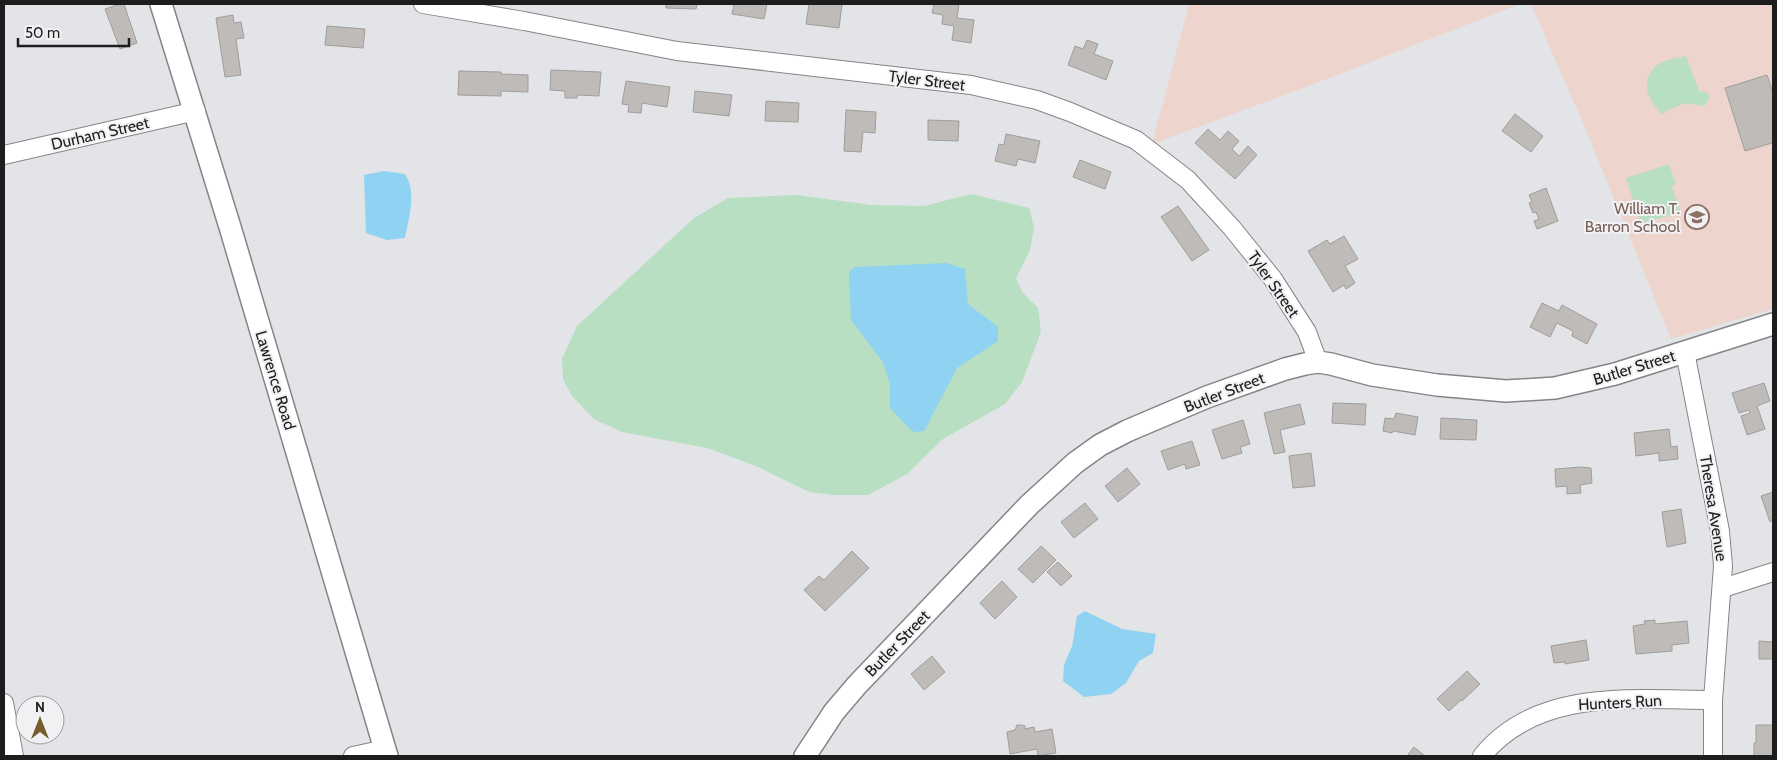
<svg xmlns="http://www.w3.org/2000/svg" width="1777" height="760" viewBox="0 0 1777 760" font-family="Cabin,sans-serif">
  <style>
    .education { fill: #edd4cd }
    .green { fill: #b8dfc2 }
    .water { fill: #8fd2f2 }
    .building { fill: #bebbb9; stroke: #a09d9b }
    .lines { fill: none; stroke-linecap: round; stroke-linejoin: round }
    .minor-casing { stroke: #848587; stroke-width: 20 }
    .tertiary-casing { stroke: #848587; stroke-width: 24 }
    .minor { stroke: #fff; stroke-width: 18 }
    .tertiary { stroke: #fff; stroke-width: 21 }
    .labels { text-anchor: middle; stroke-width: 4; stroke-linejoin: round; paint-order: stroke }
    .street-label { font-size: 16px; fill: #1d1d1e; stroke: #f1f1f4 }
    .education-label { font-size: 16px; fill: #785e54; stroke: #f1f1f4; text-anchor: end }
  </style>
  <rect width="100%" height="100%" fill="#e3e4e7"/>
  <g class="education">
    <polygon points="1189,4 1520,4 1301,89 1152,144"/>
    <polygon points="1531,4 1773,4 1773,309 1671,339 1584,125"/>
  </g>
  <g class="green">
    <path d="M 1686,56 L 1699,91 L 1708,93 C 1710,99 1708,102 1704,106 L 1686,103 L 1668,110 L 1662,114 C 1651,102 1641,88 1651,72 C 1653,70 1656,65 1659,64 C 1667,59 1678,58 1686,56 Z"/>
    <polygon points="1669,164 1676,184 1672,186 1680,212 1641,224 1626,178"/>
    <polygon points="971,194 1029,208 1034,227 1030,250 1016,278 1022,292 1038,308 1041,332 1022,382 1005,404 943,439 907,474 868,495 833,495 809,492 756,466 707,448 622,432 594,419 572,396 563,379 562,359 577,326 694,218 728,198 796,195 872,205 924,206"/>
  </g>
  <g class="water">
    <path d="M 384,171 L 405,174 C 417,192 409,217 405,238 L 387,240 L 366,233 L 364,175 Z"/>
    <polygon points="946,263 965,269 968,304 998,327 998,341 957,368 924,431 913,432 890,408 890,385 883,362 851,320 849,272 855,267"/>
    <polygon points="1085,611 1122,629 1156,634 1153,653 1139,661 1126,683 1111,694 1084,697 1063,681 1064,665 1072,646 1077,616"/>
  </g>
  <g class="building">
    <polygon points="120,4 124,4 137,43 120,49 105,9"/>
    <polygon points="666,4 697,4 696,9 666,8"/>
    <polygon points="734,4 767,4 764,19 732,14"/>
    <polygon points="809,4 842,4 839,28 806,24"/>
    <polygon points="934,4 959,4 957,18 974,20 971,43 952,40 954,26 942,24 943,15 932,13"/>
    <polygon points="233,15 234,23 241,22 244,38 236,39 241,75 225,77 216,18"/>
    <polygon points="327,26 365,29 363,48 325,45"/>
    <polygon points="1087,40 1098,44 1094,54 1113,61 1106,80 1068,65 1075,46 1083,49"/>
    <polygon points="551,70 601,72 599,96 577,95 577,98 565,98 565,91 550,90"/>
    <polygon points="459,71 501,72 501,74 528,75 528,92 501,91 501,96 458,95"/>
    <polygon points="1767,75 1773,93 1773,146 1772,143 1745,151 1725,88"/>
    <polygon points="626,81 670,87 667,107 642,103 641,113 628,112 629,105 622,104"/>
    <polygon points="695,91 732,95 729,116 693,112"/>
    <polygon points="766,101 799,103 798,122 765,121"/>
    <polygon points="846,110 876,112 875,133 863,132 861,152 844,151"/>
    <polygon points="1515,114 1543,136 1531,152 1502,131"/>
    <polygon points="928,120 959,121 958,141 928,140"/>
    <polygon points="1208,129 1220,140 1228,131 1239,141 1232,149 1239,156 1248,146 1257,155 1235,179 1195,143"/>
    <polygon points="1006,134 1040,141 1035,163 1018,159 1016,166 995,161 999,144 1004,145"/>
    <polygon points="1080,160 1111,172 1105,189 1073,177"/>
    <polygon points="1546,188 1558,221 1537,229 1534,221 1539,219 1536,212 1533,213 1529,203 1532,202 1529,195"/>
    <polygon points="1178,206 1209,250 1192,261 1161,217"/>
    <polygon points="1344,236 1358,259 1345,266 1355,283 1346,289 1344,285 1333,292 1308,251 1327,240 1330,244"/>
    <polygon points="1542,303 1559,311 1562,305 1597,324 1587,344 1572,336 1573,331 1557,323 1550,337 1530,327"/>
    <polygon points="1764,383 1770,401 1757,406 1765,429 1747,435 1741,416 1750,413 1749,410 1739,413 1732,393"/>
    <polygon points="1333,403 1366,404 1365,425 1332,423"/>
    <polygon points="1300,404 1305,424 1280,430 1285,452 1274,454 1264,413"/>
    <polygon points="1396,413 1418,417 1415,435 1393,431 1392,433 1383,431 1385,418 1394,419"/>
    <polygon points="1441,418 1477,420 1476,440 1440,439"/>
    <polygon points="1243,420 1250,444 1240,447 1242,453 1222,459 1212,430"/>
    <polygon points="1669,429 1671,447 1677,446 1678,459 1659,461 1659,453 1636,456 1634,433"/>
    <polygon points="1192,441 1200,465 1186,469 1185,464 1168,470 1161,451"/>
    <polygon points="1311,453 1315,486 1293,488 1289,456"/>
    <polygon points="1581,467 1591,468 1592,483 1580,485 1581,493 1567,494 1567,486 1556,487 1555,469"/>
    <polygon points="1127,468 1140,484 1118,502 1105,486"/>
    <polygon points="1773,492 1773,520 1770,522 1761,496"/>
    <polygon points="1085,503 1098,519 1074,538 1061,522"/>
    <polygon points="1681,509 1686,543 1667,547 1662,512"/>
    <polygon points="1041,546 1056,560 1033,583 1018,569"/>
    <polygon points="852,551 869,568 825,611 804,590 819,576 824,580"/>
    <polygon points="1058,562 1072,576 1061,586 1047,572"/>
    <polygon points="1002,581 1017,597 995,619 980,603"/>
    <polygon points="1655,620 1655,624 1687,621 1689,643 1672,645 1672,651 1636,654 1633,626 1645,624 1644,621"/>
    <polygon points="1586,640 1589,660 1565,664 1565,662 1554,663 1551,646"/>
    <polygon points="1759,641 1773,642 1773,659 1759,659"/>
    <polygon points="932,656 945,672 924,690 911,674"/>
    <polygon points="1467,671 1480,684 1462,701 1461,700 1449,711 1437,699"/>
    <polygon points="1017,725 1022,725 1025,726 1025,729 1034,727 1035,732 1052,729 1056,753 1038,756 1037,749 1010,754 1007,732 1015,730"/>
    <polygon points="1756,725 1773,725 1773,756 1749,756 1754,756 1754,743 1756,743"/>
    <polygon points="1414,747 1425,756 1407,756"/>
  </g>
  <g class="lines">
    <defs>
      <g id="minor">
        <polyline points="423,4 524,21 677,51 971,85 1037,100 1070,112 1136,140 1188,180 1232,228 1273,279 1307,332 1318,362"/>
        <polyline points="4,155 196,111"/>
        <polyline points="1685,352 1720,531 1723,566 1713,700 1713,756"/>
        <polyline points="1723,588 1773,572"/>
        <polyline points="4,703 14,756"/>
        <polyline points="353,756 385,749"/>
        <path d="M 1482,756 C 1538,687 1635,700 1713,700"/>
      </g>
      <g id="tertiary">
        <polyline points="161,4 230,227 387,756"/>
        <polyline points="805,756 834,712 857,685 1030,504 1075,463 1100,445 1127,431 1207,397 1285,369 1305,364 1318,362 1331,364 1372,375 1437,385 1506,391 1555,388 1615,374 1773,324"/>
      </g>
    </defs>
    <use href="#minor" class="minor-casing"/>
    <use href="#tertiary" class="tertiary-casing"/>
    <use href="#minor" class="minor"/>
    <use href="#tertiary" class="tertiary"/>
  </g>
  <defs>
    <symbol id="school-ring" viewBox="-11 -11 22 22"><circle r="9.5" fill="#f1f1f4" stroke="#8d6e63" stroke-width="1.5"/><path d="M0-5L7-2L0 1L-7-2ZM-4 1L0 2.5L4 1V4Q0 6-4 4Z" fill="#8d6e63"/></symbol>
  </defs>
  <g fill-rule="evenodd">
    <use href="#school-ring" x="1683" y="203" width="28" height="28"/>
  </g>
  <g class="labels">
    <g class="street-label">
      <text transform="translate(927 80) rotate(7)" y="6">Tyler Street</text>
      <text transform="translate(100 133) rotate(-13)" y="6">Durham Street</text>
      <text transform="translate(1274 284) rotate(55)" y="6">Tyler Street</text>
      <text transform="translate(1634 367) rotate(-17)" y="6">Butler Street</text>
      <text transform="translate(276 380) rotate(73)" y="6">Lawrence Road</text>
      <text transform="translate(1224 392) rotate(-21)" y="6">Butler Street</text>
      <text transform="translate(1714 508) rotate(81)" y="6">Theresa Avenue</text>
      <text transform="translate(897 643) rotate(-46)" y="6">Butler Street</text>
      <text transform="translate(1620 702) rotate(-3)" y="6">Hunters Run</text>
    </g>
    <g class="education-label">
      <text x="1680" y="214">William T.<tspan x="1680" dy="18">Barron School</tspan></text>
    </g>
  </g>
  <rect width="1777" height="760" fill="none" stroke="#1d1d1e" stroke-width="10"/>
  <g transform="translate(40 720)"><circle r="24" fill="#f1f1f4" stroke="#9c9c9e"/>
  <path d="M0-4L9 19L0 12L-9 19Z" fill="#765d2e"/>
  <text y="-8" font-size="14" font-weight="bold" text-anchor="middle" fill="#1d1d1e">N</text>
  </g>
  <path d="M18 38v8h111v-8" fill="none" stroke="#1d1d1e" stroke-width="2.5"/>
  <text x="25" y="38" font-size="15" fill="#1d1d1e" stroke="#f1f1f4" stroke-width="4" paint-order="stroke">50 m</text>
</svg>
